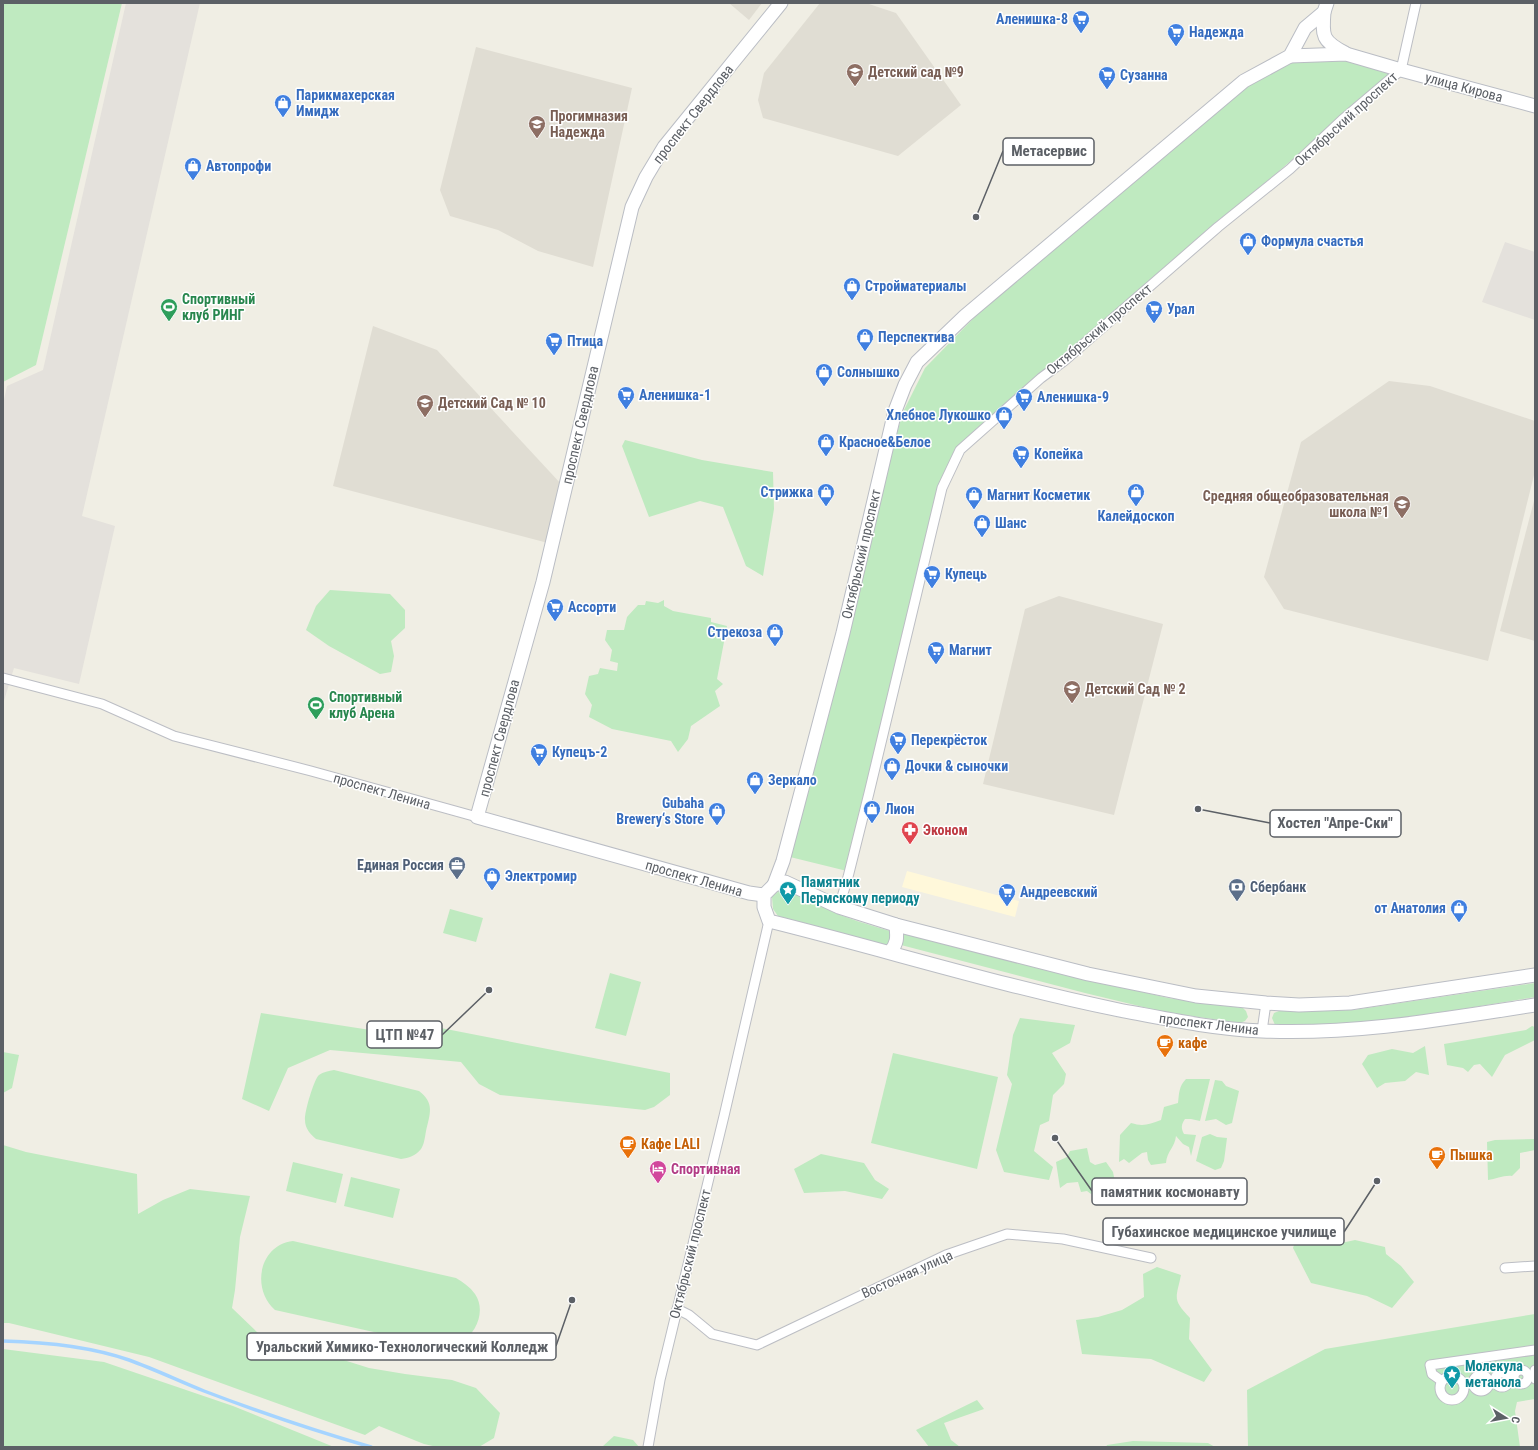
<svg xmlns="http://www.w3.org/2000/svg" width="1538" height="1450" viewBox="0 0 1538 1450" font-family="'Roboto Condensed',sans-serif">
  <style>
    .commercial { fill: #fff8da }
    .industrial { fill: #e4e1dc }
    .education { fill: #e0ddd3 }
    .green { fill: #bfeac0 }
    .lines { fill: none; stroke-linecap: round; stroke-linejoin: round }
    .stream { stroke: #a5d4ff; stroke-width: 3.5 }
    .street-casing { stroke: #bcbec4; stroke-width: 11 }
    .secondary-casing { stroke: #babdc4; stroke-width: 15 }
    .street { stroke: #fff; stroke-width: 9 }
    .secondary { stroke: #fff; stroke-width: 13 }
    .labels { text-anchor: middle; stroke-width: 3; stroke-linejoin: round; paint-order: stroke }
    .shop-label { font-size: 14px; font-weight: bold; fill: #366cbe; stroke: #fff; text-anchor: start }
    .education-label { font-size: 14px; font-weight: bold; fill: #785e54; stroke: #fff; text-anchor: start }
    .street-label { font-size: 14px; fill: #5c6066; stroke: #fff }
    .leisure-label { font-size: 14px; font-weight: bold; fill: #27864d; stroke: #fff; text-anchor: start }
    .health-label { font-size: 14px; font-weight: bold; fill: #be3a42; stroke: #fff; text-anchor: start }
    .service-label { font-size: 14px; font-weight: bold; fill: #4e5e75; stroke: #fff; text-anchor: end }
    .culture-label { font-size: 14px; font-weight: bold; fill: #0d838f; stroke: #fff; text-anchor: start }
    .food-label { font-size: 14px; font-weight: bold; fill: #c56008; stroke: #fff; text-anchor: start }
    .hotel-label { font-size: 14px; font-weight: bold; fill: #b23c85; stroke: #fff; text-anchor: start }
    .leader { fill: none; stroke: #5c6066; stroke-width: 1.5 }
    .callout-dot { fill: #5c6066; stroke: #fff; stroke-width: 1.5 }
    .callout { fill: #fff; stroke: #5c6066; stroke-width: 1.5 }
    .callout-label { font-size: 15px; text-anchor: middle; font-weight: bold; fill: #5c6066 }
  </style>
  <rect width="100%" height="100%" fill="#f0eee4"/>
  <polygon class="commercial" points="907,871 1019,901 1015,917 902,887"/>
  <g class="industrial">
    <polygon points="126,3 200,3 82,516 115,526 79,684 14,668 3,704 3,404 7,386 43,370"/>
    <polygon points="1505,242 1535,252 1535,320 1482,302"/>
  </g>
  <g class="education">
    <polygon points="729,3 762,3 749,20"/>
    <polygon points="820,3 866,3 896,13 961,105 898,156 763,118 758,100 764,73"/>
    <polygon points="476,47 632,88 593,267 538,251 498,230 450,216 440,190"/>
    <polygon points="373,326 437,350 562,485 548,543 333,486"/>
    <polygon points="1389,381 1430,386 1535,421 1535,471 1488,661 1284,609 1264,577 1301,442"/>
    <polygon points="1535,497 1535,641 1500,631"/>
    <polygon points="1059,596 1163,624 1114,815 983,784 1025,609"/>
  </g>
  <g class="green">
    <polygon points="3,3 122,3 36,365 3,382"/>
    <polygon points="1347,61 1391,74 957,450 942,478 847,871 790,857 902,414 925,368 997,294 1252,79 1294,62"/>
    <polygon points="625,440 702,460 773,472 774,509 763,576 746,566 723,507 700,501 649,517 622,446"/>
    <polygon points="330,590 390,594 405,610 405,628 391,641 394,656 391,672 380,674 329,646 306,630 316,606"/>
    <polygon points="664,600 664,606 673,611 711,618 711,622 727,626 717,679 723,684 715,691 720,706 691,726 688,739 678,752 671,741 612,729 589,717 592,705 585,694 589,676 598,674 600,668 617,671 618,663 610,661 612,650 605,640 607,630 624,630 627,617 638,605 645,605 646,601 658,603"/>
    <path d="M 781,889 C 799,890 813,903 829,910 C 848,919 870,925 890,931 L 891,943 L 886,945 L 778,916 L 773,909 L 772,897 Z"/>
    <polygon points="450,909 483,918 476,942 443,933"/>
    <polygon points="904,931 1089,979 1168,998 1243,1008 1246,1011 1248,1017 1245,1021 1240,1023 1164,1012 1085,993 901,945"/>
    <polygon points="610,973 641,982 626,1036 595,1028"/>
    <path d="M 1535,983 L 1535,997 C 1472,1007 1409,1019 1345,1023 C 1322,1025 1298,1028 1275,1025 L 1272,1018 L 1274,1013 L 1279,1011 L 1353,1010 Z"/>
    <polygon points="261,1013 396,1034 410,1022 670,1073 670,1095 654,1107 645,1110 500,1095 479,1084 461,1062 330,1050 288,1068 269,1111 242,1099"/>
    <polygon points="1020,1018 1075,1025 1070,1043 1052,1053 1066,1074 1064,1084 1053,1095 1049,1121 1040,1125 1034,1151 1053,1167 1049,1180 1004,1172 996,1150 1012,1084 1007,1075 1013,1035"/>
    <polygon points="1532,1026 1535,1027 1535,1040 1505,1055 1492,1077 1480,1064 1474,1065 1468,1072 1463,1068 1447,1065 1444,1044 1526,1030"/>
    <polygon points="1425,1046 1429,1075 1416,1072 1405,1081 1385,1083 1377,1088 1362,1064 1368,1055 1392,1049 1413,1053"/>
    <polygon points="3,1052 19,1055 12,1088 3,1093"/>
    <polygon points="893,1053 998,1077 977,1169 871,1143"/>
    <path d="M 334,1070 L 419,1091 C 435,1103 430,1114 426,1131 C 425,1137 424,1145 421,1149 C 415,1156 409,1158 401,1159 L 316,1139 C 310,1134 305,1128 305,1120 C 304,1113 314,1079 319,1075 C 323,1072 329,1071 334,1070 Z"/>
    <path d="M 1186,1079 L 1210,1079 L 1200,1121 L 1191,1119 L 1185,1119 C 1181,1125 1181,1128 1184,1134 L 1196,1135 L 1191,1156 L 1189,1147 L 1183,1144 L 1176,1136 C 1175,1147 1167,1151 1166,1163 L 1151,1165 L 1148,1160 L 1147,1152 L 1142,1153 L 1129,1163 L 1124,1159 L 1119,1162 L 1120,1135 L 1131,1123 C 1144,1127 1149,1124 1161,1120 L 1164,1107 L 1178,1103 C 1179,1093 1179,1086 1186,1079 Z"/>
    <polygon points="1215,1080 1222,1081 1226,1086 1239,1091 1232,1123 1226,1125 1216,1119 1205,1121"/>
    <polygon points="1210,1134 1217,1137 1227,1138 1224,1161 1221,1168 1215,1170 1196,1161 1202,1137"/>
    <path d="M 1535,1139 L 1535,1150 L 1520,1153 L 1520,1168 L 1512,1176 C 1504,1175 1496,1179 1488,1180 L 1487,1142 L 1495,1140 Z"/>
    <polygon points="3,1145 26,1152 137,1174 138,1214 163,1200 190,1189 250,1196 240,1237 235,1290 232,1308 258,1333 369,1368 405,1374 452,1380 476,1388 500,1413 494,1438 479,1447 437,1447 424,1444 379,1426 365,1435 149,1357 9,1323 3,1323"/>
    <polygon points="1087,1148 1090,1162 1095,1165 1106,1162 1113,1172 1115,1182 1131,1195 1111,1199 1105,1198 1097,1198 1099,1192 1097,1187 1091,1194 1087,1191 1081,1192 1078,1182 1067,1183 1060,1188 1056,1162 1067,1157 1070,1151"/>
    <polygon points="821,1154 864,1163 875,1180 889,1189 882,1199 845,1191 804,1193 794,1169"/>
    <polygon points="293,1162 343,1174 336,1203 286,1191"/>
    <polygon points="351,1177 400,1189 393,1218 344,1206"/>
    <polygon points="1292,1227 1310,1240 1332,1245 1355,1240 1385,1247 1386,1254 1401,1266 1414,1282 1392,1308 1367,1296 1311,1283 1293,1248 1297,1236"/>
    <path d="M 293,1241 L 456,1278 C 463,1282 470,1287 475,1294 C 486,1310 477,1333 461,1342 C 455,1346 448,1346 441,1347 L 275,1310 C 251,1289 259,1245 293,1241 Z"/>
    <path d="M 1157,1267 L 1181,1275 C 1176,1299 1172,1299 1190,1318 L 1189,1339 L 1212,1370 L 1204,1382 L 1151,1359 L 1082,1354 L 1076,1320 L 1098,1317 L 1122,1310 L 1144,1297 L 1143,1274 Z"/>
    <polygon points="1535,1314 1535,1399 1517,1402 1515,1411 1520,1447 1248,1447 1247,1390 1325,1349"/>
    <polygon points="3,1349 104,1362 233,1406 334,1447 3,1447"/>
    <polygon points="977,1400 984,1409 944,1423 951,1440 960,1447 929,1447 916,1430"/>
    <polygon points="614,1436 633,1440 639,1447 602,1447"/>
    <polygon points="1133,1441 1208,1443 1215,1447 1106,1447 1107,1445"/>
  </g>
  <g class="lines">
    <path class="stream" d="M 3,1341 C 44,1342 89,1346 129,1360 C 154,1369 179,1381 204,1391 C 259,1412 315,1431 371,1447"/>
    <defs>
      <g id="street">
        <polyline points="3,678 102,704 174,736 311,771 477,817"/>
        <polyline points="839,907 848,877 869,793 942,488 960,450 1041,378 1064,361 1218,227 1290,169 1342,120 1401,70 1416,3"/>
        <polyline points="1262,1031 1266,1003"/>
        <polyline points="1505,1268 1535,1266"/>
        <polyline points="677,1309 689,1315 712,1334 757,1345 946,1255 1007,1234 1063,1239 1151,1258"/>
        <circle cx="1521" cy="1377" r="7"/>
        <polyline points="1535,1370 1534,1375 1535,1379"/>
        <circle cx="1502" cy="1380" r="7"/>
        <circle cx="1481" cy="1383" r="8"/>
        <circle cx="1452" cy="1388" r="12"/>
        <polyline points="1442,1381 1432,1374 1430,1365 1535,1350"/>
        <polyline points="648,1447 660,1380 724,1116 769,921"/>
      </g>
      <g id="secondary">
        <path d="M 1324,12 C 1322,36 1322,41 1345,53"/>
        <polyline points="1290,56 1346,54 1401,70 1535,106"/>
        <polyline points="774,885 783,861 843,633 895,411 905,385 917,362 965,316 1244,81 1290,56 1305,28 1324,12 1327,3"/>
        <polyline points="764,895 749,893 477,817 543,582 632,207 646,177 664,147 781,3"/>
        <path d="M 890,952 C 898,943 897,937 896,925"/>
        <path d="M 1535,975 L 1350,1003 L 1299,1005 L 1266,1003 L 1196,996 L 1088,974 L 896,925 L 839,907 L 785,882 L 774,885 L 764,895 L 764,907 L 769,921 C 886,950 1001,986 1119,1010 C 1167,1019 1214,1029 1262,1031 C 1355,1035 1444,1019 1535,1005"/>
      </g>
    </defs>
    <use href="#street" class="street-casing"/>
    <use href="#secondary" class="secondary-casing"/>
    <use href="#street" class="street"/>
    <use href="#secondary" class="secondary"/>
  </g>
  <defs>
    <symbol id="supermarket-pin" viewBox="-11 -11 22 30"><path d="M0 17L-7.5 6A9.5 9.5 0 1 1 7.5 6Z" fill="#3f7fe0" stroke="#fff"/><path d="M-6-5.5h2.5l.6 2H6L4.5 2H-2.5L-4.4-4H-6ZM-1.5 3.2a1.3 1.3 0 1 0 .1 0ZM3 3.2a1.3 1.3 0 1 0 .1 0Z" fill="#fff"/></symbol>
    <symbol id="school-pin" viewBox="-11 -11 22 30"><path d="M0 17L-7.5 6A9.5 9.5 0 1 1 7.5 6Z" fill="#8d6e63" stroke="#fff"/><path d="M0-5L7-2L0 1L-7-2ZM-4 1L0 2.5L4 1V4Q0 6-4 4Z" fill="#fff"/></symbol>
    <symbol id="shop-pin" viewBox="-11 -11 22 30"><path d="M0 17L-7.5 6A9.5 9.5 0 1 1 7.5 6Z" fill="#3f7fe0" stroke="#fff"/><path d="M-5-2.5h2.3a2.7 3.5 0 0 1 5.4 0H5L5.5 6h-11ZM-1.5-2.5h3a1.5 2.3 0 0 0-3 0Z" fill="#fff"/></symbol>
    <symbol id="stadium-pin" viewBox="-11 -11 22 30"><path d="M0 17L-7.5 6A9.5 9.5 0 1 1 7.5 6Z" fill="#2e9e5b" stroke="#fff"/><path d="M0-5a6.5 5 0 1 0 0 10a6.5 5 0 1 0 0-10ZM-3.5-1.8h7v3.6h-7Z" fill="#fff"/></symbol>
    <symbol id="pharmacy-pin" viewBox="-11 -11 22 30"><path d="M0 17L-7.5 6A9.5 9.5 0 1 1 7.5 6Z" fill="#e0444e" stroke="#fff"/><path d="M-2-6h4v4h4v4h-4v4h-4v-4h-4v-4h4Z" fill="#fff"/></symbol>
    <symbol id="office-pin" viewBox="-11 -11 22 30"><path d="M0 17L-7.5 6A9.5 9.5 0 1 1 7.5 6Z" fill="#5c6f8a" stroke="#fff"/><path d="M-6-3h4V-5.5h4V-3h4V5H-6ZM-1-4.5V-3h2v-1.5ZM-6 0V1H6V0Z" fill="#fff"/></symbol>
    <symbol id="bank-pin" viewBox="-11 -11 22 30"><path d="M0 17L-7.5 6A9.5 9.5 0 1 1 7.5 6Z" fill="#5c6f8a" stroke="#fff"/><path d="M-6-4H6V4H-6ZM0-2.3a2.3 2.3 0 1 0 0 4.6a2.3 2.3 0 1 0 0-4.6Z" fill="#fff"/></symbol>
    <symbol id="sight-pin" viewBox="-11 -11 22 30"><path d="M0 17L-7.5 6A9.5 9.5 0 1 1 7.5 6Z" fill="#0f9aa8" stroke="#fff"/><path d="M0-6L1.8-2.2L6-1.7L2.9 1.2L3.7 5.4L0 3.3L-3.7 5.4L-2.9 1.2L-6-1.7L-1.8-2.2Z" fill="#fff"/></symbol>
    <symbol id="cafe-pin" viewBox="-11 -11 22 30"><path d="M0 17L-7.5 6A9.5 9.5 0 1 1 7.5 6Z" fill="#e8710a" stroke="#fff"/><path d="M-5.5-4.5H6V0H3Q3 3.5 0 3.5H-2.5Q-5.5 3.5-5.5 0ZM3-3.2v2h1.7v-2ZM-6 4.5H4V6H-6Z" fill="#fff"/></symbol>
    <symbol id="hotel-pin" viewBox="-11 -11 22 30"><path d="M0 17L-7.5 6A9.5 9.5 0 1 1 7.5 6Z" fill="#d1479c" stroke="#fff"/><path d="M-6-4.5h1.5V1H6V5H4.5V3h-9V5H-6ZM-4 0a1.8 1.8 0 1 1 3.6 0ZM.5 0V-2.5h3Q6-2.5 6 0Z" fill="#fff"/></symbol>
  </defs>
  <g fill-rule="evenodd">
    <use href="#supermarket-pin" x="1071" y="9" width="20" height="27"/>
    <use href="#supermarket-pin" x="1166" y="22" width="20" height="27"/>
    <use href="#school-pin" x="845" y="62" width="20" height="27"/>
    <use href="#supermarket-pin" x="1097" y="65" width="20" height="27"/>
    <use href="#shop-pin" x="273" y="93" width="20" height="27"/>
    <use href="#school-pin" x="527" y="114" width="20" height="27"/>
    <use href="#shop-pin" x="183" y="156" width="20" height="27"/>
    <use href="#shop-pin" x="1238" y="231" width="20" height="27"/>
    <use href="#shop-pin" x="842" y="276" width="20" height="27"/>
    <use href="#stadium-pin" x="159" y="297" width="20" height="27"/>
    <use href="#supermarket-pin" x="1144" y="299" width="20" height="27"/>
    <use href="#shop-pin" x="855" y="327" width="20" height="27"/>
    <use href="#supermarket-pin" x="544" y="331" width="20" height="27"/>
    <use href="#shop-pin" x="814" y="362" width="20" height="27"/>
    <use href="#supermarket-pin" x="616" y="385" width="20" height="27"/>
    <use href="#supermarket-pin" x="1014" y="387" width="20" height="27"/>
    <use href="#school-pin" x="415" y="393" width="20" height="27"/>
    <use href="#shop-pin" x="994" y="405" width="20" height="27"/>
    <use href="#shop-pin" x="816" y="432" width="20" height="27"/>
    <use href="#supermarket-pin" x="1011" y="444" width="20" height="27"/>
    <use href="#shop-pin" x="816" y="482" width="20" height="27"/>
    <use href="#shop-pin" x="1126" y="482" width="20" height="27"/>
    <use href="#shop-pin" x="964" y="485" width="20" height="27"/>
    <use href="#school-pin" x="1392" y="494" width="20" height="27"/>
    <use href="#shop-pin" x="972" y="513" width="20" height="27"/>
    <use href="#supermarket-pin" x="922" y="564" width="20" height="27"/>
    <use href="#supermarket-pin" x="545" y="597" width="20" height="27"/>
    <use href="#shop-pin" x="765" y="622" width="20" height="27"/>
    <use href="#supermarket-pin" x="926" y="640" width="20" height="27"/>
    <use href="#school-pin" x="1062" y="679" width="20" height="27"/>
    <use href="#stadium-pin" x="306" y="695" width="20" height="27"/>
    <use href="#supermarket-pin" x="888" y="730" width="20" height="27"/>
    <use href="#supermarket-pin" x="529" y="742" width="20" height="27"/>
    <use href="#shop-pin" x="882" y="756" width="20" height="27"/>
    <use href="#shop-pin" x="745" y="770" width="20" height="27"/>
    <use href="#shop-pin" x="862" y="799" width="20" height="27"/>
    <use href="#shop-pin" x="707" y="801" width="20" height="27"/>
    <use href="#pharmacy-pin" x="900" y="820" width="20" height="27"/>
    <use href="#office-pin" x="447" y="855" width="20" height="27"/>
    <use href="#shop-pin" x="482" y="866" width="20" height="27"/>
    <use href="#bank-pin" x="1227" y="877" width="20" height="27"/>
    <use href="#sight-pin" x="778" y="880" width="20" height="27"/>
    <use href="#supermarket-pin" x="997" y="882" width="20" height="27"/>
    <use href="#shop-pin" x="1449" y="898" width="20" height="27"/>
    <use href="#cafe-pin" x="1155" y="1033" width="20" height="27"/>
    <use href="#cafe-pin" x="618" y="1134" width="20" height="27"/>
    <use href="#cafe-pin" x="1427" y="1145" width="20" height="27"/>
    <use href="#hotel-pin" x="648" y="1159" width="20" height="27"/>
    <use href="#sight-pin" x="1442" y="1364" width="20" height="27"/>
  </g>
  <g class="labels">
    <g class="shop-label">
      <text x="1068" y="24" text-anchor="end">Аленишка-8</text>
      <text x="1189" y="37">Надежда</text>
      <text x="1120" y="80">Сузанна</text>
      <text x="296" y="100">Парикмахерская<tspan x="296" dy="16">Имидж</tspan></text>
      <text x="206" y="171">Автопрофи</text>
      <text x="1261" y="246">Формула счастья</text>
      <text x="865" y="291">Стройматериалы</text>
      <text x="1167" y="314">Урал</text>
      <text x="878" y="342">Перспектива</text>
      <text x="567" y="346">Птица</text>
      <text x="837" y="377">Солнышко</text>
      <text x="639" y="400">Аленишка-1</text>
      <text x="1037" y="402">Аленишка-9</text>
      <text x="991" y="420" text-anchor="end">Хлебное Лукошко</text>
      <text x="839" y="447">Красное&amp;Белое</text>
      <text x="1034" y="459">Копейка</text>
      <text x="813" y="497" text-anchor="end">Стрижка</text>
      <text x="987" y="500">Магнит Косметик</text>
      <text x="1136" y="521" text-anchor="middle">Калейдоскоп</text>
      <text x="995" y="528">Шанс</text>
      <text x="945" y="579">Купець</text>
      <text x="568" y="612">Ассорти</text>
      <text x="762" y="637" text-anchor="end">Стрекоза</text>
      <text x="949" y="655">Магнит</text>
      <text x="911" y="745">Перекрёсток</text>
      <text x="552" y="757">Купецъ-2</text>
      <text x="905" y="771">Дочки &amp; сыночки</text>
      <text x="768" y="785">Зеркало</text>
      <text x="704" y="808" text-anchor="end">Gubaha<tspan x="704" dy="16">Brewery‘s Store</tspan></text>
      <text x="885" y="814">Лион</text>
      <text x="505" y="881">Электромир</text>
      <text x="1020" y="897">Андреевский</text>
      <text x="1446" y="913" text-anchor="end">от Анатолия</text>
    </g>
    <g class="education-label">
      <text x="868" y="77">Детский сад №9</text>
      <text x="550" y="121">Прогимназия<tspan x="550" dy="16">Надежда</tspan></text>
      <text x="438" y="408">Детский Сад № 10</text>
      <text x="1389" y="501" text-anchor="end">Средняя общеобразовательная<tspan x="1389" dy="16">школа №1</tspan></text>
      <text x="1085" y="694">Детский Сад № 2</text>
    </g>
    <g class="street-label">
      <text transform="translate(1464 87) rotate(15)" y="5">улица Кирова</text>
      <text transform="translate(693 114) rotate(-52)" y="5">проспект Свердлова</text>
      <text transform="translate(1346 119) rotate(-42)" y="5">Октябрьский проспект</text>
      <text transform="translate(1099 329) rotate(-40)" y="5">Октябрьский проспект</text>
      <text transform="translate(580 425) rotate(-77)" y="5">проспект Свердлова</text>
      <text transform="translate(861 554) rotate(-77)" y="5">Октябрьский проспект</text>
      <text transform="translate(499 738) rotate(-75)" y="5">проспект Свердлова</text>
      <text transform="translate(382 791) rotate(16)" y="5">проспект Ленина</text>
      <text transform="translate(694 878) rotate(16)" y="5">проспект Ленина</text>
      <text transform="translate(1209 1024) rotate(7)" y="5">проспект Ленина</text>
      <text transform="translate(690 1254) rotate(-76)" y="5">Октябрьский проспект</text>
      <text transform="translate(907 1274) rotate(-24)" y="5">Восточная улица</text>
    </g>
    <g class="leisure-label">
      <text x="182" y="304">Спортивный<tspan x="182" dy="16">клуб РИНГ</tspan></text>
      <text x="329" y="702">Спортивный<tspan x="329" dy="16">клуб Арена</tspan></text>
    </g>
    <g class="health-label">
      <text x="923" y="835">Эконом</text>
    </g>
    <g class="service-label">
      <text x="444" y="870">Единая Россия</text>
      <text x="1250" y="892" text-anchor="start">Сбербанк</text>
    </g>
    <g class="culture-label">
      <text x="801" y="887">Памятник<tspan x="801" dy="16">Пермскому периоду</tspan></text>
      <text x="1465" y="1371">Молекула<tspan x="1465" dy="16">метанола</tspan></text>
    </g>
    <g class="food-label">
      <text x="1178" y="1048">кафе</text>
      <text x="641" y="1149">Кафе LALI</text>
      <text x="1450" y="1160">Пышка</text>
    </g>
    <g class="hotel-label">
      <text x="671" y="1174">Спортивная</text>
    </g>
  </g>
  <path class="leader" d="M976 217L1003 151M1198 809L1270 823M489 990L442 1035M1055 1138L1092 1191M1377 1181L1344 1232M572 1300L556 1346"/>
  <g class="callout-dot">
    <circle cx="976" cy="217" r="4"/>
    <circle cx="1198" cy="809" r="4"/>
    <circle cx="489" cy="990" r="4"/>
    <circle cx="1055" cy="1138" r="4"/>
    <circle cx="1377" cy="1181" r="4"/>
    <circle cx="572" cy="1300" r="4"/>
  </g>
  <g class="callout">
    <rect x="1003" y="138" width="91" height="27" rx="4"/>
    <rect x="1270" y="810" width="131" height="27" rx="4"/>
    <rect x="367" y="1021" width="75" height="27" rx="4"/>
    <rect x="1092" y="1178" width="155" height="27" rx="4"/>
    <rect x="1103" y="1218" width="241" height="27" rx="4"/>
    <rect x="247" y="1333" width="309" height="27" rx="4"/>
  </g>
  <g class="callout-label">
    <text x="1049" y="156">Метасервис</text>
    <text x="1335" y="828">Хостел "Апре-Ски"</text>
    <text x="405" y="1040">ЦТП №47</text>
    <text x="1170" y="1197">памятник космонавту</text>
    <text x="1224" y="1237">Губахинское медицинское училище</text>
    <text x="402" y="1352">Уральский Химико-Технологический Колледж</text>
  </g>
  <rect width="1538" height="1450" fill="none" stroke="#5c6066" stroke-width="8"/>
  <g transform="translate(1506 1418) rotate(101)" stroke="#ffffff" stroke-width="3" paint-order="stroke">
  <path d="M0-3L7 15L0 10L-7 15Z" fill="#5c6066"/>
  <text y="-6" font-size="11" font-weight="bold" text-anchor="middle" fill="#5c6066">С</text>
  </g>
</svg>
